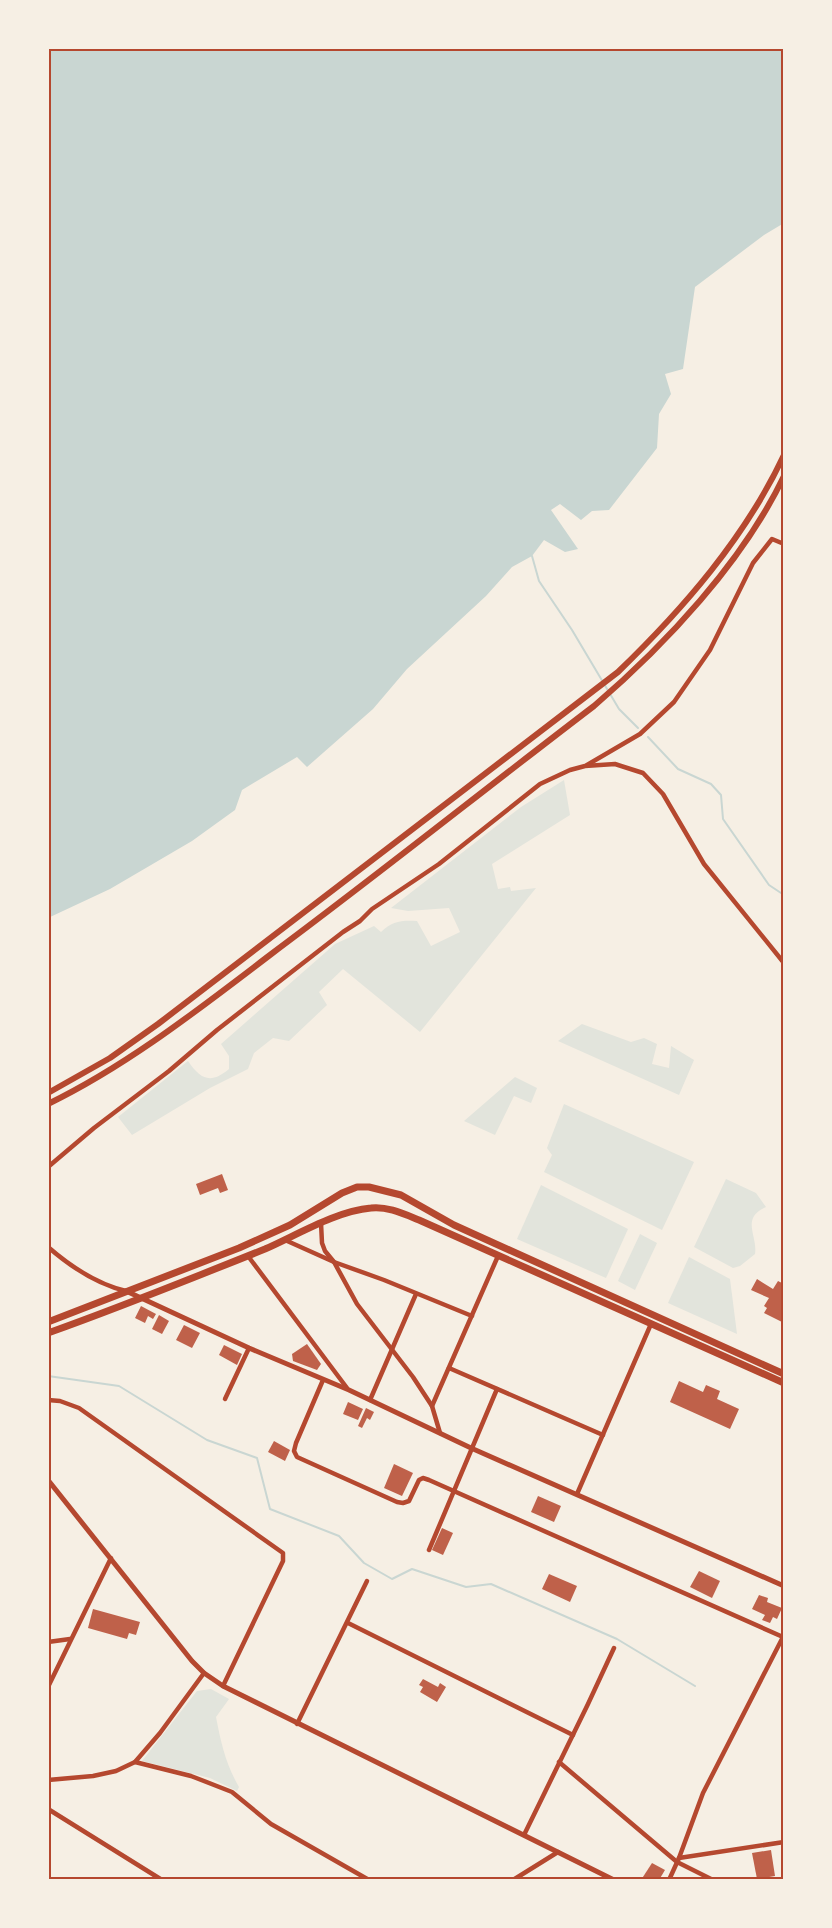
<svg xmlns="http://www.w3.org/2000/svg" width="832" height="1928" viewBox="0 0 832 1928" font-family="'Fira Sans Condensed',sans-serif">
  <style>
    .green { fill: #e2e4dc }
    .water { fill: #c9d6d2 }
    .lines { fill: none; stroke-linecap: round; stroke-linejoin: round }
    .stream { stroke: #c9d6d2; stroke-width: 2 }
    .building { fill: #bf614a }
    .minor { stroke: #b5482f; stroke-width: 4.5 }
    .tertiary { stroke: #b5482f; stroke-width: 5 }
    .secondary { stroke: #b5482f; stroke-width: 6 }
    .primary { stroke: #b5482f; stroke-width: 7 }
    .neatline { fill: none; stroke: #b5482f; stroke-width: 2 }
  </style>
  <rect width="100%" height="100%" fill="#f6efe4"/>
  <g class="green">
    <path d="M 564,780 L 570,815 L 492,864 L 498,889 L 510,887 L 511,891 L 536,888 L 420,1032 L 343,969 L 319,992 L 327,1005 L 289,1041 L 273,1038 L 254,1053 L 248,1069 L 210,1088 L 132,1135 L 118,1117 L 188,1061 C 201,1080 211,1084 229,1069 L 229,1056 L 221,1044 L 335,944 L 374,926 L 381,932 C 392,921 402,920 417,921 L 431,946 L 460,932 L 449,908 L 408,911 L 391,908 L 521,807 Z"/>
    <polygon points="582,1024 631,1042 644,1038 657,1044 652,1064 669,1068 671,1046 694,1060 679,1095 558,1041"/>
    <polygon points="515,1077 537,1088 531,1103 514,1096 495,1135 464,1121"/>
    <polygon points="564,1104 694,1162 662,1230 544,1172 552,1155 547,1148"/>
    <path d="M 726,1179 L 756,1193 L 766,1207 C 740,1218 758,1236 755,1254 L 740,1266 L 733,1268 L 694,1247 Z"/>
    <polygon points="541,1185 628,1229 606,1278 517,1239"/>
    <polygon points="640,1234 657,1243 635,1290 618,1281"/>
    <polygon points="689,1257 730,1279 737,1334 668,1303"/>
    <path d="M 211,1689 L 229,1699 L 216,1717 C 221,1743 226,1765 239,1787 L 237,1791 L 210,1778 L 142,1761 L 197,1691 Z"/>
  </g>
  <polygon class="water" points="48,48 784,48 784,223 764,235 695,287 683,369 665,374 671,394 659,414 657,448 609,510 592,511 581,520 560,504 551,510 578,549 565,552 544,540 532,556 512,567 486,596 407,669 373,709 307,767 297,757 242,790 235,810 192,841 110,889 48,918"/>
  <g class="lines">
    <g class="stream">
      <polyline points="532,556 539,581 572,630 619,709 638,728"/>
      <polyline points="648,737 678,769 711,784 721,795 723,819 769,885 784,895"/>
      <polyline points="48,1376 119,1386 207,1440 257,1458 270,1509 339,1536 364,1563 392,1579 412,1569 466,1587 491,1584 617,1639 695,1686"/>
    </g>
  </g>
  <g class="building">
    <polygon points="222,1174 228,1190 220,1193 218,1188 200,1195 196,1184"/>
    <polygon points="757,1279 773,1289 778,1281 784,1284 784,1323 764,1313 767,1308 764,1306 769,1298 751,1290"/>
    <polygon points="141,1306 156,1314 153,1319 148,1316 145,1323 135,1318"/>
    <polygon points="159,1315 169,1321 162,1334 152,1329"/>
    <polygon points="184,1325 200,1333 192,1348 176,1340"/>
    <polygon points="307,1344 321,1364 317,1370 293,1361 292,1354"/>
    <polygon points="224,1345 242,1354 237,1365 219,1355"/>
    <polygon points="679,1381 703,1392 706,1385 720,1391 717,1399 739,1409 730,1429 670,1402"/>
    <polygon points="348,1402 363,1409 358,1420 343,1414"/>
    <polygon points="366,1408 374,1412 370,1420 367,1418 362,1428 358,1426"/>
    <polygon points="274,1441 290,1450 285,1461 268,1452"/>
    <polygon points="394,1464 413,1473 402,1496 384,1488"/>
    <polygon points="538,1496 561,1506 554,1522 531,1512"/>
    <polygon points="442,1528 453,1533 443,1555 432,1550"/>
    <polygon points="699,1571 720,1581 712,1598 690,1587"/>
    <polygon points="549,1574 577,1586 570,1602 542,1589"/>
    <polygon points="759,1595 768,1598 767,1602 782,1608 777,1619 773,1617 770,1623 762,1620 765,1615 752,1609"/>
    <polygon points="93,1609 140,1622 136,1635 129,1633 127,1639 88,1628"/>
    <polygon points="423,1679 438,1687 440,1683 446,1687 437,1702 420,1692 423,1687 419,1685"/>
    <polygon points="771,1850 775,1876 757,1879 752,1853"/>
    <polygon points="652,1863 665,1870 659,1880 641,1880"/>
  </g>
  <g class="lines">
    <g class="minor">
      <polyline points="587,765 640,734 674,702 710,650 753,563 772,539 784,544"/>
      <polyline points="48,1167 94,1128 169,1071 217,1030 343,932 360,921 372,909 439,864 540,784 570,770 585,766 615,764 643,773 663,794 704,864 784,963"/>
      <polyline points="321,1223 322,1243 325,1251 334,1262 357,1304 413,1377 432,1406 440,1433"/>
      <polyline points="285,1240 334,1262 384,1280 472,1316"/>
      <path d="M 48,1247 C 71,1267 96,1284 126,1291"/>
      <polyline points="248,1256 347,1388"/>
      <polyline points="449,1368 603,1435"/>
      <polyline points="323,1380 296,1443 294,1451 297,1457 397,1502 403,1503 409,1501 419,1480 423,1478 429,1480 783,1637"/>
      <polyline points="225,1399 249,1348"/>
      <polyline points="48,1400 60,1401 79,1408 283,1553 283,1561 223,1686"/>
      <polyline points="370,1400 416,1294"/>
      <polyline points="432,1406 498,1256"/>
      <polyline points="577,1494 651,1324"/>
      <polyline points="429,1550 497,1389"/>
      <polyline points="348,1623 573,1735"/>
      <polyline points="48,1642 70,1639"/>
      <polyline points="48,1687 111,1558"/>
      <polyline points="297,1724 367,1581"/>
      <polyline points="135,1762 191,1776 232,1792 271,1824 369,1880"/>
      <polyline points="559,1762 677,1862 713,1880"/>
      <polyline points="48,1780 93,1776 116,1771 135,1762 160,1733 204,1673"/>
      <polyline points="48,1809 162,1880"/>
      <polyline points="524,1835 588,1704 614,1648"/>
      <polyline points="679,1858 784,1842"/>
      <polyline points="513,1880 558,1852"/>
      <polyline points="669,1880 679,1858 703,1793 784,1635"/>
    </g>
    <g class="tertiary">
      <polyline points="126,1291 249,1348 349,1390 471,1448 784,1586"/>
      <polyline points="48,1480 192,1661 204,1673 223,1686 614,1880"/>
    </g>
    <g class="secondary">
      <path d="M 48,1093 L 110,1058 L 158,1024 L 618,672 C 683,609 745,538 784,455"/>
      <path d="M 48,1104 C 128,1065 199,1009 270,955 C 379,874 485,789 594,706 C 665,645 743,562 784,476"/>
    </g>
    <g class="primary">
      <polyline points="48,1322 239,1248 290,1225 342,1193 357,1187 369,1187 401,1195 454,1225 784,1374"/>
      <path d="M 48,1333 C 121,1307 193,1278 265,1249 C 297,1235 336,1211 371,1208 C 387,1206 404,1214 419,1220 L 784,1383"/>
    </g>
  </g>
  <rect width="832" height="1928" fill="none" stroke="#f6efe4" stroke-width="99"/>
  <rect x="50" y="50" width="732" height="1828" class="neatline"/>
</svg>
